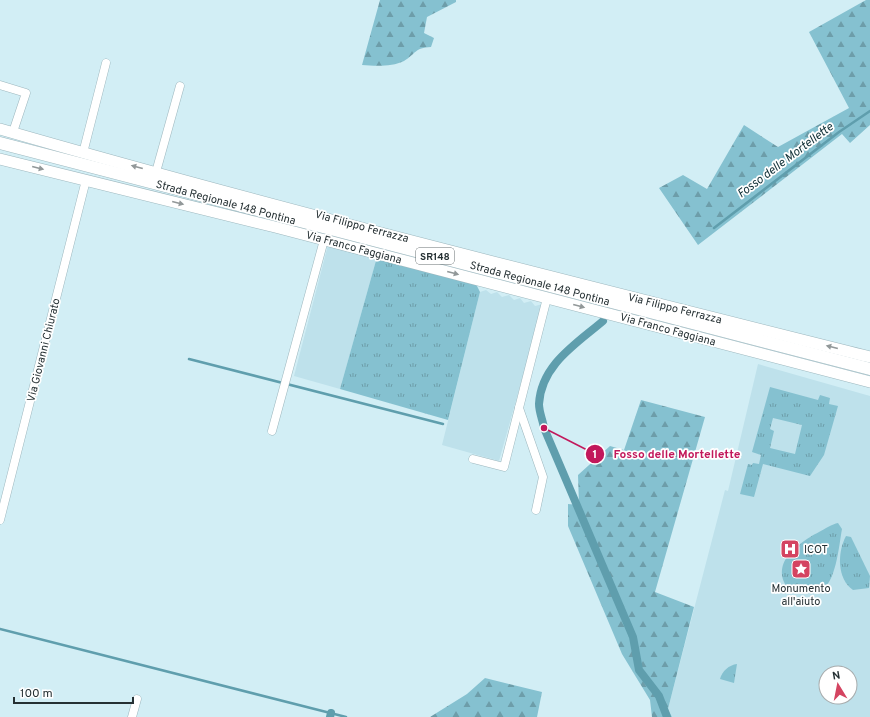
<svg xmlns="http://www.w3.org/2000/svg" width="870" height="717" viewBox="0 0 870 717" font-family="Overpass,sans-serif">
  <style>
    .built { fill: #bee1eb; fill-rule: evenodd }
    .grass { fill: url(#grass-tufts); fill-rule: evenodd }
    .forest { fill: url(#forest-firs) }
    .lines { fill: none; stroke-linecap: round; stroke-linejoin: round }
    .stream { stroke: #5f9ead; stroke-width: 2.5 }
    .canal { stroke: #5f9ead; stroke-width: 8 }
    .street-casing { stroke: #9db7be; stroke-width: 9 }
    .secondary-casing { stroke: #9db7be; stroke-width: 12 }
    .primary-casing { stroke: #9db7be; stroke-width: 13 }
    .street { stroke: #fff; stroke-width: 8 }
    .secondary { stroke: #fff; stroke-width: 11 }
    .primary { stroke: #fff; stroke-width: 12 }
    .oneway { fill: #929899 }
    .labels { text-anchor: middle; stroke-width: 3.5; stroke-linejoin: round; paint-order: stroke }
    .shield { fill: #fff; stroke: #666e70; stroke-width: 1 }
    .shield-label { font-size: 10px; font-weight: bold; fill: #253033 }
    .street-label { font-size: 11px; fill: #253033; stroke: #fff }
    .poi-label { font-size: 11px; fill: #253033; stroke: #fff; text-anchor: start }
    .water-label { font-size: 12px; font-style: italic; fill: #0f2f36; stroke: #fff }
    .leader { fill: none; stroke: #c2185b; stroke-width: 1.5 }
    .callout-dot { fill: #c2185b; stroke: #fff; stroke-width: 1.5 }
    .mark-label { font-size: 12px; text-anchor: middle; font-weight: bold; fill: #fff }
    .callout-label { font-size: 12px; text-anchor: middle; font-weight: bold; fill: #c2185b; stroke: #fff; stroke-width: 3.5; stroke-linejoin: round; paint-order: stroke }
  </style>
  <defs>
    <pattern id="grass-tufts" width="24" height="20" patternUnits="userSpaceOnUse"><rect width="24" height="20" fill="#85c1d0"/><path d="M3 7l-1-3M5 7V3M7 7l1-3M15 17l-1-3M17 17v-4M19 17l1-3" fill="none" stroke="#6d9da9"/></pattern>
    <pattern id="forest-firs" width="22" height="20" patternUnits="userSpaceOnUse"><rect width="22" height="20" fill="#85c1d0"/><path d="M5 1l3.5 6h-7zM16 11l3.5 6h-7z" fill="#6d9da9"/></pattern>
  </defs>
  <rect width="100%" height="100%" fill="#d2eef5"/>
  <g class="built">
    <polygon points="328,245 377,257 340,389 294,376"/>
    <polygon points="486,290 491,294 497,292 502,297 509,295 514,300 520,298 524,303 531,301 535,306 543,304 499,461 442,445 480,292"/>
    <path d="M 758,364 L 870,396 L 870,717 L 672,717 L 668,709 L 725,490 L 728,491 ZM 826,673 L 850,673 L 850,697 L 826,697 Z"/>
  </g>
  <g class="grass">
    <polygon points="377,257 476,284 480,292 448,420 340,389"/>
    <path d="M 770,387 L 818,400 L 820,395 L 830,398 L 829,404 L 838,406 L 824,455 L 810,476 L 763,464 L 754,497 L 740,494 L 748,464 L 752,465 L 753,463 L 759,464 L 761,455 L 752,452 ZM 773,418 L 802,425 L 795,454 L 770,448 L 774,431 L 770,429 Z"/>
    <path d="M 838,523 L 842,529 C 839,545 836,586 819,591 C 810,593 799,591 790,591 C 768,565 796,544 819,532 C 825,529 832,524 838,523 Z"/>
    <path d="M 846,536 L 851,537 L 870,576 L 869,588 L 853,590 C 837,579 837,553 846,536 Z"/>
    <path d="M 737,664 L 734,683 L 720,679 C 722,671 729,665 737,664 Z"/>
  </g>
  <g class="forest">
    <path d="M 380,0 L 456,0 L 456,2 L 427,17 L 424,33 L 434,38 L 431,47 C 414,48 417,53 404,61 C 392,67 375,66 362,65 Z"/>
    <polygon points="866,0 870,0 870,125 850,143 842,134 698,245 659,188 683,175 707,189 744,125 778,147 849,108 809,32"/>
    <polygon points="641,400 705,417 655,592 694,607 668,709 672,717 652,717 650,700 622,654 568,526 568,504 579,505 578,475 610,446 624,450"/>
    <polygon points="485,678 542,692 537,717 430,717 467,694"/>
  </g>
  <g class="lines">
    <g class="stream">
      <polyline points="714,228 839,132 870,111"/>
      <polyline points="189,359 443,424"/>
      <polyline points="0,629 346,717"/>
    </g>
    <g class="canal">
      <path d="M 603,321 C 576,344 541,365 539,404 C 539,412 543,421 544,428 L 633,637 L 639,670 L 659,696 L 667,717"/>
      <polyline points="330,717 331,713"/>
    </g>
    <defs>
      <g id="street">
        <polyline points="0,85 26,93 13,132"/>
        <polyline points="83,153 106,63"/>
        <polyline points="156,172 180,86"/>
        <polyline points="519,408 543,477 536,510"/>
        <polyline points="272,431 324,240"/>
        <polyline points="473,459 504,467 547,298"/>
        <polyline points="0,520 86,180"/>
        <polyline points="132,717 137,699"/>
      </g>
      <g id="secondary">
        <path d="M 0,129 C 288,212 579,284 870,357"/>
        <polyline points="0,159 275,227 870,382"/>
      </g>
      <polyline id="primary" points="0,143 870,369"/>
    </defs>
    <use href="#street" class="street-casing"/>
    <use href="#secondary" class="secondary-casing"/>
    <use href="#primary" class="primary-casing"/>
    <use href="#street" class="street"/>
    <use href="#secondary" class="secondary"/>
    <use href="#primary" class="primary"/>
  </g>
  <defs><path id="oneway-solid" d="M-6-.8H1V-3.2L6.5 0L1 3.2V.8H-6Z"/></defs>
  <g class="oneway">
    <use href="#oneway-solid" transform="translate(137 167) rotate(-165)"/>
    <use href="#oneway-solid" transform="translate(38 168) rotate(14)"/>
    <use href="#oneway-solid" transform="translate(178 203) rotate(14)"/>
    <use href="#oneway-solid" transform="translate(453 273) rotate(15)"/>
    <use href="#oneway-solid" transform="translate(579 306) rotate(15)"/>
    <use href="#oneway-solid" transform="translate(832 347) rotate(-166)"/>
  </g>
  <defs>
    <symbol id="hospital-square" viewBox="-11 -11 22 22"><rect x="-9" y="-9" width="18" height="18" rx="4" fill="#d44461" stroke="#fff"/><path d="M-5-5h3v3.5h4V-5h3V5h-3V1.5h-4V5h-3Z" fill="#fff"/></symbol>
    <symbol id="sight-square" viewBox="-11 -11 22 22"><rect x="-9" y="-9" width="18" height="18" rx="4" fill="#d44461" stroke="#fff"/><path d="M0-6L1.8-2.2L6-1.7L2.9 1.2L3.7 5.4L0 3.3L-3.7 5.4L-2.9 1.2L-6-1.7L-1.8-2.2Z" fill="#fff"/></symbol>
  </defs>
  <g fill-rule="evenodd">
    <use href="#hospital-square" x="779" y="538" width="22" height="22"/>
    <use href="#sight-square" x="790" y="558" width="22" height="22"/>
  </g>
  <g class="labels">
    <rect class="shield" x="416" y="248" width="38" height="16" rx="3"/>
    <g class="shield-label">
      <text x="435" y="260">SR148</text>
    </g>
    <g class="street-label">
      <text transform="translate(226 202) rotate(15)" y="4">Strada Regionale 148 Pontina</text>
      <text transform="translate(362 226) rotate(15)" y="4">Via Filippo Ferrazza</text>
      <text transform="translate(354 247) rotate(15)" y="4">Via Franco Faggiana</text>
      <text transform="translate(540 283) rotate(15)" y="4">Strada Regionale 148 Pontina</text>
      <text transform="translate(675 308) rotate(14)" y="4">Via Filippo Ferrazza</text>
      <text transform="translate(668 329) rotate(15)" y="4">Via Franco Faggiana</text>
      <text transform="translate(43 350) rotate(-76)" y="4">Via Giovanni Chiurato</text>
    </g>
    <g class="poi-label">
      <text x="804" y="553">ICOT</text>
      <text x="801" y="592" text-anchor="middle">Monumento<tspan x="801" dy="13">all'aiuto</tspan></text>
    </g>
    <g class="water-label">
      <text transform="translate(785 160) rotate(-37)" y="4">Fosso delle Mortellette</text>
    </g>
  </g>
  <path class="leader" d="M544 428L595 454"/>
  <g class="callout-dot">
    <circle cx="544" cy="428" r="4"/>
    <circle cx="595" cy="454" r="10"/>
  </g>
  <g class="mark-label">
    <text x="595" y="458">1</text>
  </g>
  <g class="callout-label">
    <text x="677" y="458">Fosso delle Mortellette</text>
  </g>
  <g transform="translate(838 685) rotate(350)"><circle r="19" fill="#ffffff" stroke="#a8acad"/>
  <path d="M0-3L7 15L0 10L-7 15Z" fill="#d44461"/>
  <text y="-6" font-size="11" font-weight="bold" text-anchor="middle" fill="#253033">N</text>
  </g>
  <path d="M14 697v6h119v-6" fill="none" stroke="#253033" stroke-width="2"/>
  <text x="20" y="697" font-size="12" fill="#253033" stroke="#ffffff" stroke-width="3" paint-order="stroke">100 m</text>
</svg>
